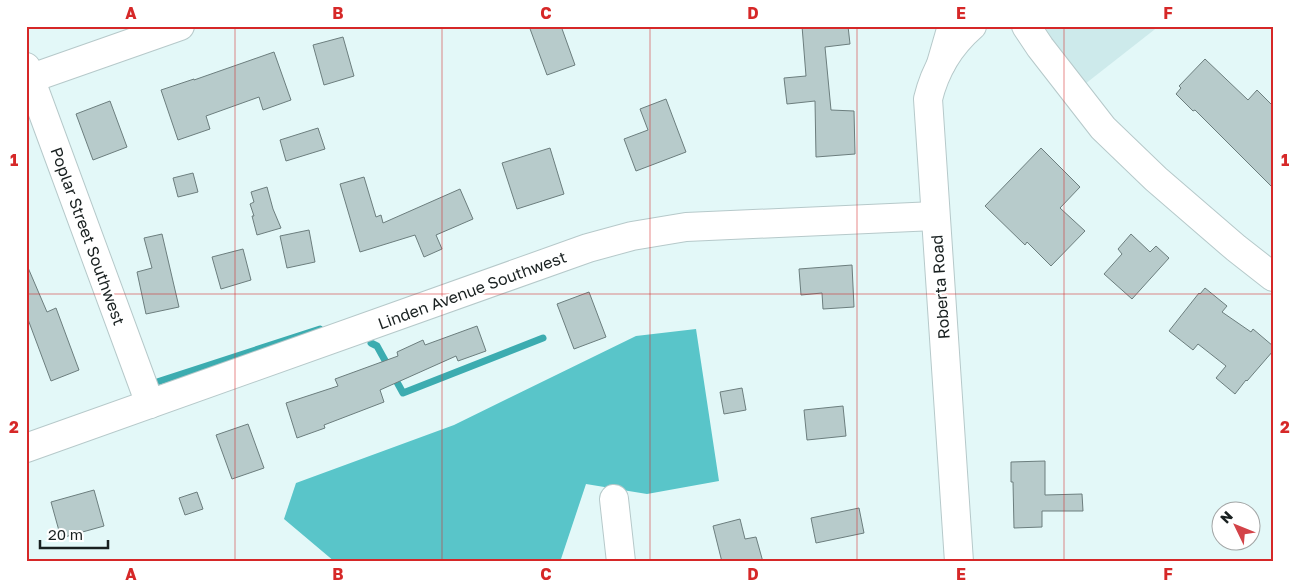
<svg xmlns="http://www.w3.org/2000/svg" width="1299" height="588" viewBox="0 0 1299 588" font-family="'Golos Text',sans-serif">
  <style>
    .built { fill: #cdeaeb }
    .forest { fill: #59c5c9 }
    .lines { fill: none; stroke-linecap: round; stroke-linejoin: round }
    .stream { stroke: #3cacb0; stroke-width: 7 }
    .building { fill: #b7cbcb; stroke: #6c7e7e }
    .minor-casing { stroke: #b6c9ca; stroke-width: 30 }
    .major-casing { stroke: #b6c9ca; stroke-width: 30 }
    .minor { stroke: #fff; stroke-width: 28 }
    .major { stroke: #fff; stroke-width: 28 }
    .grid { fill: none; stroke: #d62828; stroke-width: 1; stroke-opacity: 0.55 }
    .labels { text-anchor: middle; stroke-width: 4.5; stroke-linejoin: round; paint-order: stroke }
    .street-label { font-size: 16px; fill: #192020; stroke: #fff }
    .neatline { fill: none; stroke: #d62828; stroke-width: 2 }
    .grid-label { font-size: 16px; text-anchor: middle; font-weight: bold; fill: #d62828 }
  </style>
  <rect width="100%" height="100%" fill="#e3f8f8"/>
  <polygon class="built" points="1043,26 1159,26 1085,84"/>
  <polygon class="forest" points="696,329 719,481 647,494 586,484 560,562 335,562 284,519 296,483 454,425 636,336"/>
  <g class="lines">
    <g class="stream">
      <polyline points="371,343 377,346 403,393 543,338"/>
      <polyline points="157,382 320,329"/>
    </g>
  </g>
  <g class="building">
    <polygon points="529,26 561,26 575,65 547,75"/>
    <polygon points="802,26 848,26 850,44 825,47 831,110 854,111 855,154 816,157 815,101 787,104 784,78 806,76"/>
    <polygon points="343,37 354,76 324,85 313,45"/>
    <polygon points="274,52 291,100 263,110 259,97 206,116 210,129 178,140 161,90 194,79 194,80"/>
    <polygon points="1205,59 1248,100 1257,90 1273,106 1273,188 1195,110 1193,111 1176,94 1181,88 1179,86"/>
    <polygon points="666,99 686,152 636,171 624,139 648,130 640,109"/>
    <polygon points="110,101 127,147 93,160 76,114"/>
    <polygon points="318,128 325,149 286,161 280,140"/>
    <polygon points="550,148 564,194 517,209 502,163"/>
    <polygon points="1041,148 1080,187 1060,208 1085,231 1051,266 1027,242 1025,245 985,206"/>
    <polygon points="193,173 198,192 178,197 173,178"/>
    <polygon points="364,177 376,217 381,215 383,223 460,189 473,219 436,235 442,249 424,257 415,235 360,252 340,184"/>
    <polygon points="267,187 273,209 281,228 257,235 252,216 254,216 250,204 254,202 251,192"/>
    <polygon points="309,230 315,262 287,268 280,236"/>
    <polygon points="162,234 179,307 146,314 137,272 152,268 144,238"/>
    <polygon points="1131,234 1150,252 1156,246 1169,258 1132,299 1104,274 1122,254 1118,249"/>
    <polygon points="243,249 251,280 221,289 212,257"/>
    <polygon points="26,263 47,312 56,308 79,370 51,381 26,314"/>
    <polygon points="852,265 854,307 823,309 822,293 801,295 799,269"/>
    <polygon points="1205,288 1227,306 1222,312 1251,332 1253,329 1273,346 1273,351 1247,381 1246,380 1235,394 1216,378 1226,366 1198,344 1193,350 1169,331 1199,293 1200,294"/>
    <polygon points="589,292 606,337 574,349 557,304"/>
    <polygon points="477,326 486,351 458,361 456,356 380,390 384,402 324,425 325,428 297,438 286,403 338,386 335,379 398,356 397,352 423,340 425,345"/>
    <polygon points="742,388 746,410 724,414 720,392"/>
    <polygon points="843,406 846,436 807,440 804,410"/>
    <polygon points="248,424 264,468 232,479 216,435"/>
    <polygon points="1045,461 1045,495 1082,494 1083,511 1042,511 1042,527 1014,528 1013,482 1011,482 1011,462"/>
    <polygon points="94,490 104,526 61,538 51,502"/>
    <polygon points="197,492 203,509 185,515 179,498"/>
    <polygon points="859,508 864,533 816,543 811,518"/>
    <polygon points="740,519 745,539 756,537 763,562 722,562 713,526"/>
  </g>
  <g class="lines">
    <defs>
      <g id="minor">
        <polyline points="26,67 150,404"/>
        <polyline points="26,80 180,26"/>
        <polyline points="26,448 588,248 632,236 686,227 935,216"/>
        <polyline points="614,499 621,562"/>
        <path d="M 959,562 L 928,99 C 935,70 949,46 972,26"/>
      </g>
      <g id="major">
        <polyline points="1026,26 1040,47 1103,128 1156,179 1236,248 1273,277"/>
        <polyline points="941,64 952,26"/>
      </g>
    </defs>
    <use href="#minor" class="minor-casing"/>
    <use href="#major" class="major-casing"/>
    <use href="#minor" class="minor"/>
    <use href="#major" class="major"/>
  </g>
  <path class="grid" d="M 235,26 L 235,562M 442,26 L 442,562M 650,26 L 650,562M 857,26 L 857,562M 1064,26 L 1064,562M 26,294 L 1273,294"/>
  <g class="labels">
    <g class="street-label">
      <text transform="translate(88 236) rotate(70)" y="6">Poplar Street Southwest</text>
      <text transform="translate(940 287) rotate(-94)" y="6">Roberta Road</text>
      <text transform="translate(472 290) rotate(-20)" y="6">Linden Avenue Southwest</text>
    </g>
  </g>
  <rect width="1299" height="588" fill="none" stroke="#ffffff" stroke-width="55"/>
  <g transform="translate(1236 526) rotate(313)"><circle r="24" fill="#ffffff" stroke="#a3a6a6"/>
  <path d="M0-4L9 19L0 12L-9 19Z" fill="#d34348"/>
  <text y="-8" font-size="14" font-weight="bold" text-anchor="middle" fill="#192020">N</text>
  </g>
  <path d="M40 540v8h68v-8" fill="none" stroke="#192020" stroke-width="2.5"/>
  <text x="48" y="540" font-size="15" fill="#192020" stroke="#ffffff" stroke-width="4" paint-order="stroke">20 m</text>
  <rect x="28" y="28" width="1244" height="532" class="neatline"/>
  <g class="grid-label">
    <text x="131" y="19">A</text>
    <text x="338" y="19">B</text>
    <text x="546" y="19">C</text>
    <text x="753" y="19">D</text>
    <text x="961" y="19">E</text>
    <text x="1168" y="19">F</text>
    <text x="14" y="166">1</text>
    <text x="1285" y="166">1</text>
    <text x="14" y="433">2</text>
    <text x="1285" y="433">2</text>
    <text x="131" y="580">A</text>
    <text x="338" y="580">B</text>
    <text x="546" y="580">C</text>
    <text x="753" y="580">D</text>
    <text x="961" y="580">E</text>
    <text x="1168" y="580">F</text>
  </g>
</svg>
